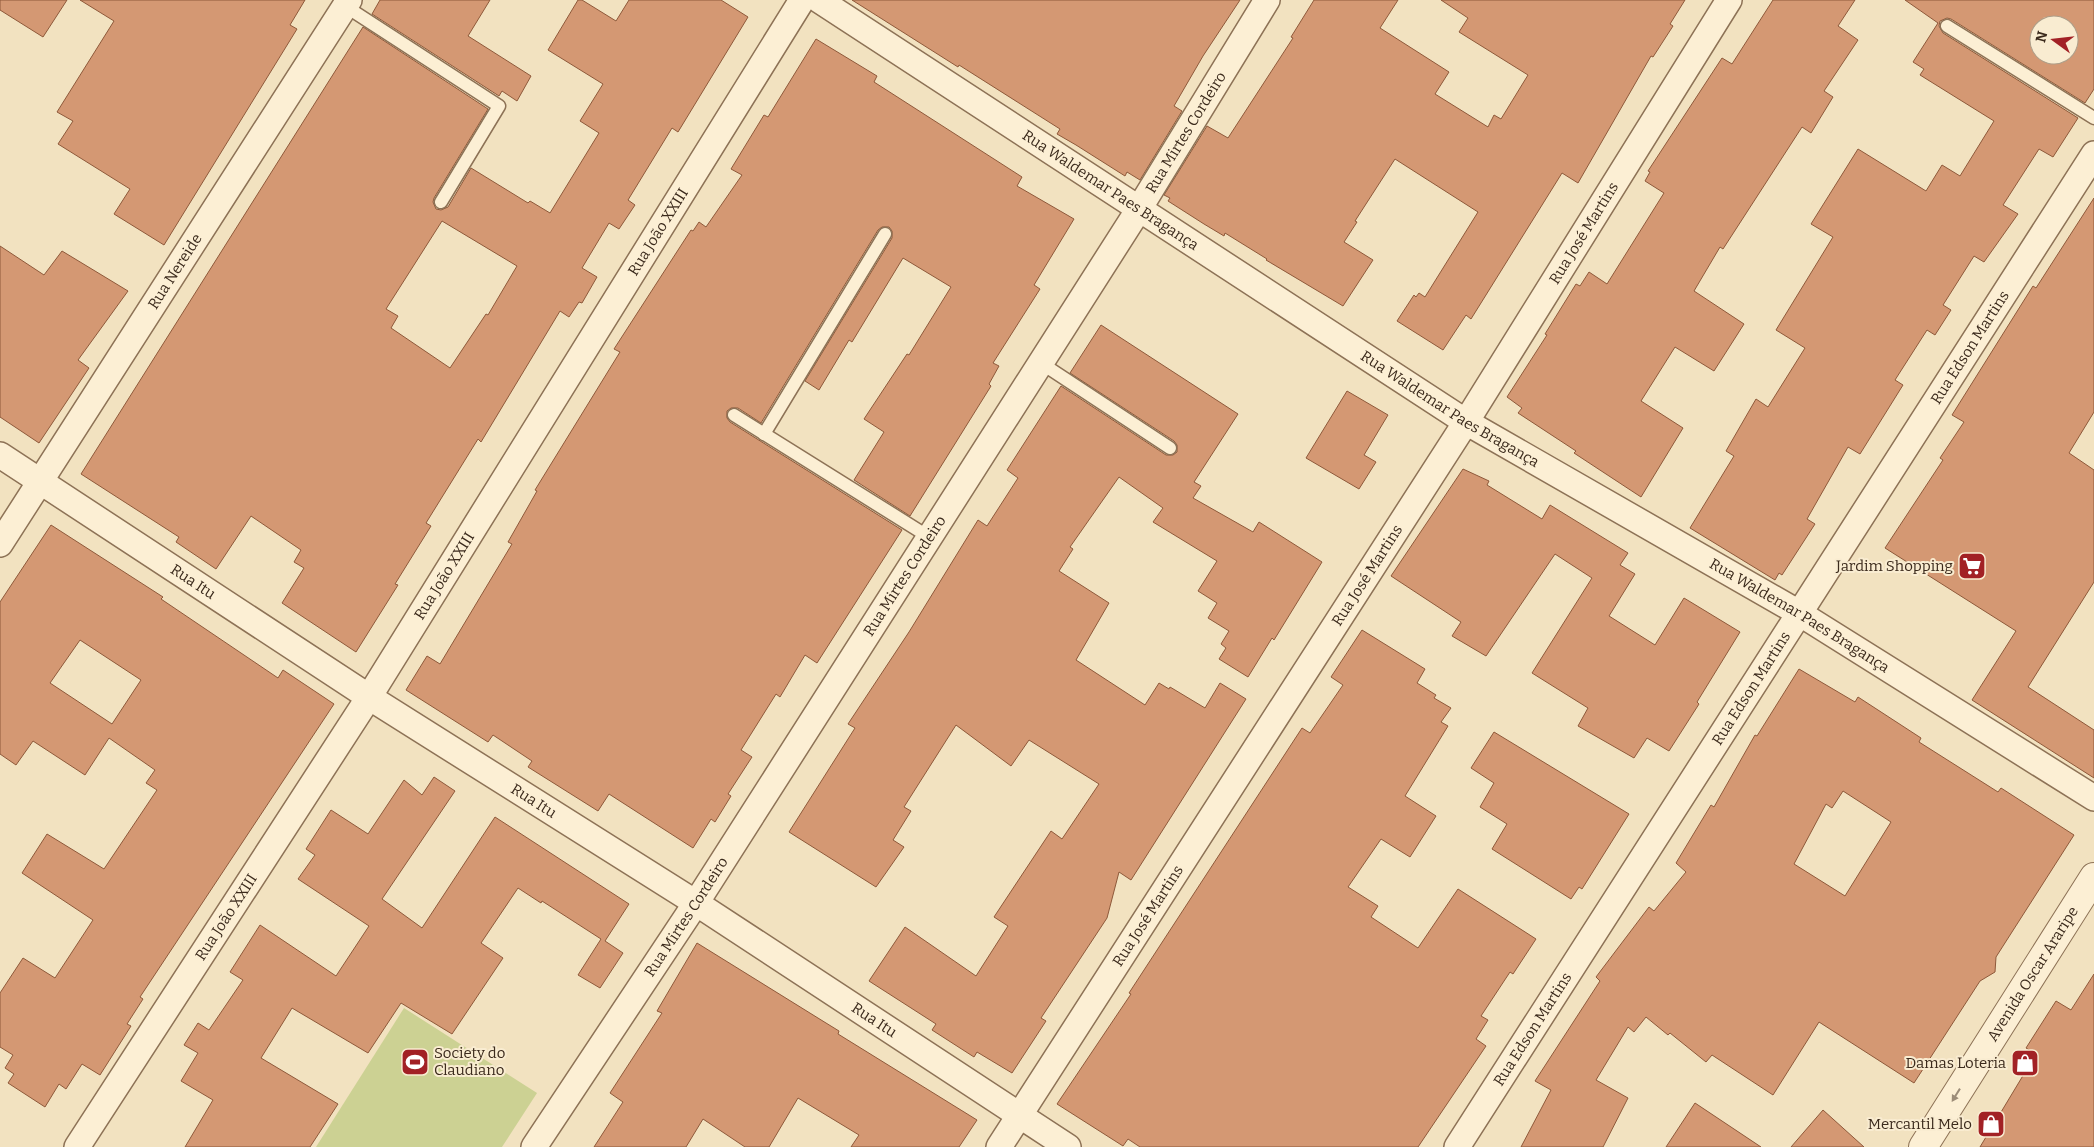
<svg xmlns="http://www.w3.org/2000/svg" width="2094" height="1147" viewBox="0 0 2094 1147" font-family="Bitter,serif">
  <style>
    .green { fill: #ccd193 }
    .building { fill: #d49873; stroke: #8e593a; fill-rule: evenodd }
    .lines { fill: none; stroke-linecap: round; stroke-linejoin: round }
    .service-casing { stroke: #8d7256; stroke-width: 15 }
    .minor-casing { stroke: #8d7256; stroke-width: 28 }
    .tertiary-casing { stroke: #8d7256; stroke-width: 30 }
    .service { stroke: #fcefd4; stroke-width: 12 }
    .minor { stroke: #fcefd4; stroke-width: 25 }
    .tertiary { stroke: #fcefd4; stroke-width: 28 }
    .oneway { fill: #9c8c78 }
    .labels { text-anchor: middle; stroke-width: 4; stroke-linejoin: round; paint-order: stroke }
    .street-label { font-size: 15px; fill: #3b2a1c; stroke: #f9ecd1 }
    .poi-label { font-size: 15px; fill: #3b2a1c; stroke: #f9ecd1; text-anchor: end }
  </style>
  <rect width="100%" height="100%" fill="#f2e2c0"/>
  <polygon class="green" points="404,1008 537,1093 502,1147 316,1147"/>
  <g class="building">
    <polygon points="0,0 67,0 43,37 0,10"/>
    <polygon points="80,0 305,0 290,25 297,29 164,245 114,214 130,189 58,144 73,121 57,112 114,21"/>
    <polygon points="380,0 490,0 468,36 531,76 517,101 502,91 499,96 372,14"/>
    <path d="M 578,0 L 582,0 L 616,21 L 629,0 L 721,0 L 748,17 L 678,132 L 672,128 L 628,200 L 635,205 L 619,229 L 609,223 L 582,268 L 597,277 L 582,303 L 579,302 L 569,317 L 560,311 L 481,442 L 478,439 L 426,523 L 431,526 L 395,584 L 398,585 L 356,652 L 282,603 L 304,568 L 294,562 L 301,550 L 251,516 L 216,569 L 176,542 L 179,537 L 81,474 L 363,27 L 488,109 L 434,198 L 433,202 L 436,209 L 441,210 L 448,207 L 471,168 L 528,203 L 530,201 L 550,213 L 599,133 L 580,121 L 603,84 L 548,50 ZM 442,221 L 517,266 L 488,315 L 486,314 L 450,368 L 391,328 L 398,316 L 386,309 Z"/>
    <polygon points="852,0 1240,0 1203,56 1174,106 1182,111 1140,180 1127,172 1125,176 1076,145 1057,134 1060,129 959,65 958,67"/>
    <polygon points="1314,0 1398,0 1380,28 1449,72 1435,94 1488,127 1494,115 1501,119 1528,75 1459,32 1468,18 1441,0 1685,0 1670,24 1673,26 1653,57 1651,56 1578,183 1562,173 1471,319 1466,315 1443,350 1397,321 1414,295 1416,297 1419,293 1425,297 1478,212 1395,159 1355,221 1357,222 1344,242 1373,260 1343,306 1266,260 1267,259 1225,233 1224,236 1204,224 1168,201 1170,198 1164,195 1207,126 1228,138 1293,38 1291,37"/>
    <polygon points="1773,0 1855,0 1838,26 1858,40 1824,91 1833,97 1811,133 1802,127 1723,249 1720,247 1694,291 1744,324 1714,371 1675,347 1641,401 1683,428 1641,497 1574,453 1576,451 1518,413 1522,408 1507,397 1547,335 1545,334 1576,284 1580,286 1589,272 1607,284 1664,193 1645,181 1650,172 1648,171 1722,58 1732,64"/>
    <path d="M 1905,0 L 2094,0 L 2094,89 L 2085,103 L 1951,19 L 1947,18 L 1940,21 L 1939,26 L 1943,33 L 2078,118 L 2053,157 L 2039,149 L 2003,205 L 2018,214 L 1984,262 L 1974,256 L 1943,305 L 1951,310 L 1935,335 L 1927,330 L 1895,380 L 1903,385 L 1860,454 L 1848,447 L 1807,519 L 1815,524 L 1782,575 L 1779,573 L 1775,580 L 1690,528 L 1734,456 L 1726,451 L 1756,399 L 1768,407 L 1805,348 L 1776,330 L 1833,237 L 1811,224 L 1858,149 L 1926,191 L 1942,165 L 1960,176 L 1994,121 L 1920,75 L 1924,69 L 1913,62 L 1938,23 ZM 2039,25 L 2069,25 L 2069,55 L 2039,55 Z"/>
    <polygon points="816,39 877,76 874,82 1022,177 1017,186 1074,219 1034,285 1040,289 993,363 999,366 989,384 991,386 910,516 854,480 884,432 864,419 907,354 909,355 951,287 903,258 852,342 849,340 819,390 805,381 892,238 892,231 889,227 882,227 878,230 761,423 738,408 731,408 727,411 727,418 730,422 902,530 817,663 805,655 780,697 776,694 741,750 752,757 728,794 731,796 715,822 711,819 693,848 609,794 598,811 528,767 532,761 493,735 488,742 406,690 427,656 440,664 512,544 508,542 537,491 535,490 620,352 614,349 691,230 693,231 699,222 706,227 742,175 731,169 764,115 768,117"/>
    <polygon points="2094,198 2094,412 2069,453 2094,470 2094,582 2028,687 2094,730 2094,778 1972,700 2016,631 1885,548 1943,460 1940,458 1964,422 1952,415 2033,286 2036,288"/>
    <polygon points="0,246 44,275 62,251 128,291 78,360 89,368 39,443 0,417"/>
    <polygon points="1101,325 1238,414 1194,482 1201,486 1193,498 1253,532 1259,522 1322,562 1274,640 1272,638 1248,677 1219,659 1226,648 1221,644 1229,631 1208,618 1217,603 1198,591 1217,561 1153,522 1163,508 1119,477 1070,547 1073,549 1059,571 1109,603 1076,660 1145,705 1159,683 1169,689 1170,687 1205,708 1220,683 1246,699 1131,880 1119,872 1107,918 1041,1018 1046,1021 1012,1073 977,1052 974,1057 932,1030 936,1024 869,981 905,927 976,976 1008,926 994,917 1051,831 1062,839 1099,784 1029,740 1011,766 956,725 904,807 911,811 893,840 904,847 876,887 789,832 855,728 848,724 909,632 978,520 987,526 1018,478 1007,470 1061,386 1166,455 1173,455 1177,452 1177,445 1174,441 1070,373"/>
    <polygon points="1347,391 1388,415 1364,455 1376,462 1359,489 1306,458"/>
    <polygon points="1463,469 1489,481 1487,485 1542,519 1550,505 1628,553 1620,565 1635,574 1609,616 1655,645 1684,598 1740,632 1697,702 1699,704 1669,751 1647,738 1634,758 1578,726 1588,708 1532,673 1592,578 1555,554 1486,656 1452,636 1461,622 1391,576"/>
    <path d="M 51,525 L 163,597 L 161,599 L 278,678 L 283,670 L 334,704 L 140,997 L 143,999 L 127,1024 L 131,1026 L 100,1075 L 82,1064 L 66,1089 L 59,1084 L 45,1107 L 8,1083 L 14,1074 L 5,1068 L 13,1055 L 0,1047 L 0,993 L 23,958 L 55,978 L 93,920 L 22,873 L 47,834 L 104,869 L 157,790 L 146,783 L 155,770 L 109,738 L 85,775 L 33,741 L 16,765 L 0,754 L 0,602 ZM 80,640 L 141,680 L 112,724 L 50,683 Z"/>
    <polygon points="1362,630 1425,669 1417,683 1436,695 1434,698 1451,708 1441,722 1448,726 1405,796 1436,816 1410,857 1381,839 1348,887 1378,906 1371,917 1418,948 1458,889 1536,939 1513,974 1510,972 1481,1016 1488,1020 1476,1039 1486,1046 1418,1147 1140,1147 1128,1139 1123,1146 1057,1104 1131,994 1129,993 1302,728 1310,733 1343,685 1331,677"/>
    <path d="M 1799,669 L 1855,702 L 1858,697 L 1921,738 L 1919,742 L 1998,792 L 2001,788 L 2074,835 L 1996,957 L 1995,972 L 1980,981 L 1914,1083 L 1819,1022 L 1773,1095 L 1712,1055 L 1706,1062 L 1670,1033 L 1668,1035 L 1646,1017 L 1634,1032 L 1628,1027 L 1596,1080 L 1628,1098 L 1603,1147 L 1521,1147 L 1551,1090 L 1535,1081 L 1600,981 L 1596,977 L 1649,907 L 1654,911 L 1686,872 L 1676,863 L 1711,805 L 1714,807 L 1755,735 L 1757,736 ZM 1843,791 L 1891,822 L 1845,896 L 1794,864 L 1826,804 L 1832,808 Z"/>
    <polygon points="1494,732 1629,814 1582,889 1579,887 1571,899 1492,849 1507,824 1480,807 1494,783 1471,768"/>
    <polygon points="434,777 455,791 382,899 422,928 495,817 629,904 605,941 623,953 600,988 578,975 601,939 542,901 541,903 518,888 481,943 503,958 452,1034 401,1003 368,1053 292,1008 261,1058 338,1104 310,1147 185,1147 213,1100 181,1081 198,1053 184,1045 198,1023 209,1030 243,980 230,972 260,925 336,976 369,926 298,879 315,855 306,849 331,810 368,834 404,780 422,795"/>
    <polygon points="697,943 826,1023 839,1031 838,1034 977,1120 959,1147 851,1147 859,1135 798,1098 769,1147 745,1147 703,1119 686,1147 594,1147 623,1102 610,1093 662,1013 657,1011"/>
    <polygon points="2094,974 2094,1147 1980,1147 2036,1054 2026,1048 2056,1001 2071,1010"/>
    <polygon points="1695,1103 1761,1147 1666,1147"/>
    <polygon points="1823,1110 1864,1147 1791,1147"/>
  </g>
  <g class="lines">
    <defs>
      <g id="service">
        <polyline points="345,6 499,106 441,202"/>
        <polyline points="1947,26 2094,118"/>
        <polyline points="1041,363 1170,448"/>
        <polyline points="734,415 929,537"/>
        <polyline points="764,434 885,234"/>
      </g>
      <g id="minor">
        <path id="s1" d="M 819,0 L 1466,422 L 1799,613 L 2094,798"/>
        <path id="s2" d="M 0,455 L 369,697 L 696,903 L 1068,1147"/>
        <path id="s3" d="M 0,544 L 349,0"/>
        <path id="s4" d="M 77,1147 L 369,697 L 802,0"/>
        <path id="s5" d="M 534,1147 L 696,903 L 1139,209 L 1267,0"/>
        <path id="s6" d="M 999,1147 L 1466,422 L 1729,0"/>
        <path id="s7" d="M 1457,1147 L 2094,154"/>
      </g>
      <g id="tertiary">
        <path id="s8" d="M 1923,1147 L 2094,877"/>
      </g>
    </defs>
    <use href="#service" class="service-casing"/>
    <use href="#minor" class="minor-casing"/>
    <use href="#tertiary" class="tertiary-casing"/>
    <use href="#service" class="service"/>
    <use href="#minor" class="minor"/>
    <use href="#tertiary" class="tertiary"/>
  </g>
  <defs><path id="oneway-solid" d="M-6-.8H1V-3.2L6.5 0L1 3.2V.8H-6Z" transform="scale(1.25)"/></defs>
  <use class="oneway" href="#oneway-solid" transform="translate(1956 1095) rotate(122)"/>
  <defs>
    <symbol id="supermarket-square" viewBox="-11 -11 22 22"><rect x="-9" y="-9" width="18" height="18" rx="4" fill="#a22125" stroke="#f9ecd1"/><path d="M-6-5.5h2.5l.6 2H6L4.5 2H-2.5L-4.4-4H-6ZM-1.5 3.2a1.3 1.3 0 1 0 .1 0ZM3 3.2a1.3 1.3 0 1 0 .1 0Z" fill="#fff"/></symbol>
    <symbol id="stadium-square" viewBox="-11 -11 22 22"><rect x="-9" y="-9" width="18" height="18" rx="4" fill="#a22125" stroke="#f9ecd1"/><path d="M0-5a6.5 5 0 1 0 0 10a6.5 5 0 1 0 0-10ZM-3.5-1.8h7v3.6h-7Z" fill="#fff"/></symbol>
    <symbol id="shop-square" viewBox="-11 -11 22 22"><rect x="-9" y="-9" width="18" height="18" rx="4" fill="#a22125" stroke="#f9ecd1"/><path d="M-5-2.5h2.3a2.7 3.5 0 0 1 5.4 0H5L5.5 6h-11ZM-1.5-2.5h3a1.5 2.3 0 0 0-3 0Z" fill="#fff"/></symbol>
  </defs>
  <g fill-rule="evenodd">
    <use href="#supermarket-square" x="1956" y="550" width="32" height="32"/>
    <use href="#stadium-square" x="399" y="1046" width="32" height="32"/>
    <use href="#shop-square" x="2009" y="1047" width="32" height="32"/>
    <use href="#shop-square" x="1975" y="1108" width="32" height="32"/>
  </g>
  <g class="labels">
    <g class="street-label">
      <text dy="5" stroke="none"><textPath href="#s5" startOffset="1206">Rua Mirtes Cordeiro</textPath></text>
      <text dy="5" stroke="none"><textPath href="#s1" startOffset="348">Rua Waldemar Paes Bragança</textPath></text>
      <text dy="5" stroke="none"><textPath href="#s4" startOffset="1084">Rua João XXIII</textPath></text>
      <text dy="5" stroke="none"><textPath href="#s6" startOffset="1085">Rua José Martins</textPath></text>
      <text dy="5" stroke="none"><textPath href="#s3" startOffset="324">Rua Nereide</textPath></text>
      <text dy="5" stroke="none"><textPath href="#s7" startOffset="950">Rua Edson Martins</textPath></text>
      <text dy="5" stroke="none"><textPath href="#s1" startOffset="752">Rua Waldemar Paes Bragança</textPath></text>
      <text dy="5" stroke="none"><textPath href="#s6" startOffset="680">Rua José Martins</textPath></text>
      <text dy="5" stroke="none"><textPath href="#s4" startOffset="679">Rua João XXIII</textPath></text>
      <text dy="5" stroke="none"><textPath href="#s5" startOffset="681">Rua Mirtes Cordeiro</textPath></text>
      <text dy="5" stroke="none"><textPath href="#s2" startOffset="231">Rua Itu</textPath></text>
      <text dy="5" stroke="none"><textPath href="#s1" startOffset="1158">Rua Waldemar Paes Bragança</textPath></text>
      <text dy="5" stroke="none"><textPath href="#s7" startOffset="545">Rua Edson Martins</textPath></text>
      <text dy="5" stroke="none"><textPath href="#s2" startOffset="636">Rua Itu</textPath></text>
      <text dy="5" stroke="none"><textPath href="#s6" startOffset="275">Rua José Martins</textPath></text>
      <text dy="5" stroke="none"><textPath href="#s5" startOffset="276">Rua Mirtes Cordeiro</textPath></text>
      <text dy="5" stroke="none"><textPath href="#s4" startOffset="274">Rua João XXIII</textPath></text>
      <text dy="5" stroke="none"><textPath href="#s8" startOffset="205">Avenida Oscar Araripe</textPath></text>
      <text dy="5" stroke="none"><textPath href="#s2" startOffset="1041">Rua Itu</textPath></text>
      <text dy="5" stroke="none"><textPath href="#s7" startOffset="140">Rua Edson Martins</textPath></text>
    </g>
    <g class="poi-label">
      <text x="1953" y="571">Jardim Shopping</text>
      <text x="434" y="1058" text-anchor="start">Society do<tspan x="434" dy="17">Claudiano</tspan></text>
      <text x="2006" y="1068">Damas Loteria</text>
      <text x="1972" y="1129">Mercantil Melo</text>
    </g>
  </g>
  <g transform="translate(2054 40) rotate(285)"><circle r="24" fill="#f9ecd1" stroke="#ad9e89"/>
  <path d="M0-4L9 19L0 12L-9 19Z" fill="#a22125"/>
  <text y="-8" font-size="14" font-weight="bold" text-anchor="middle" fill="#3b2a1c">N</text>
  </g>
</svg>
